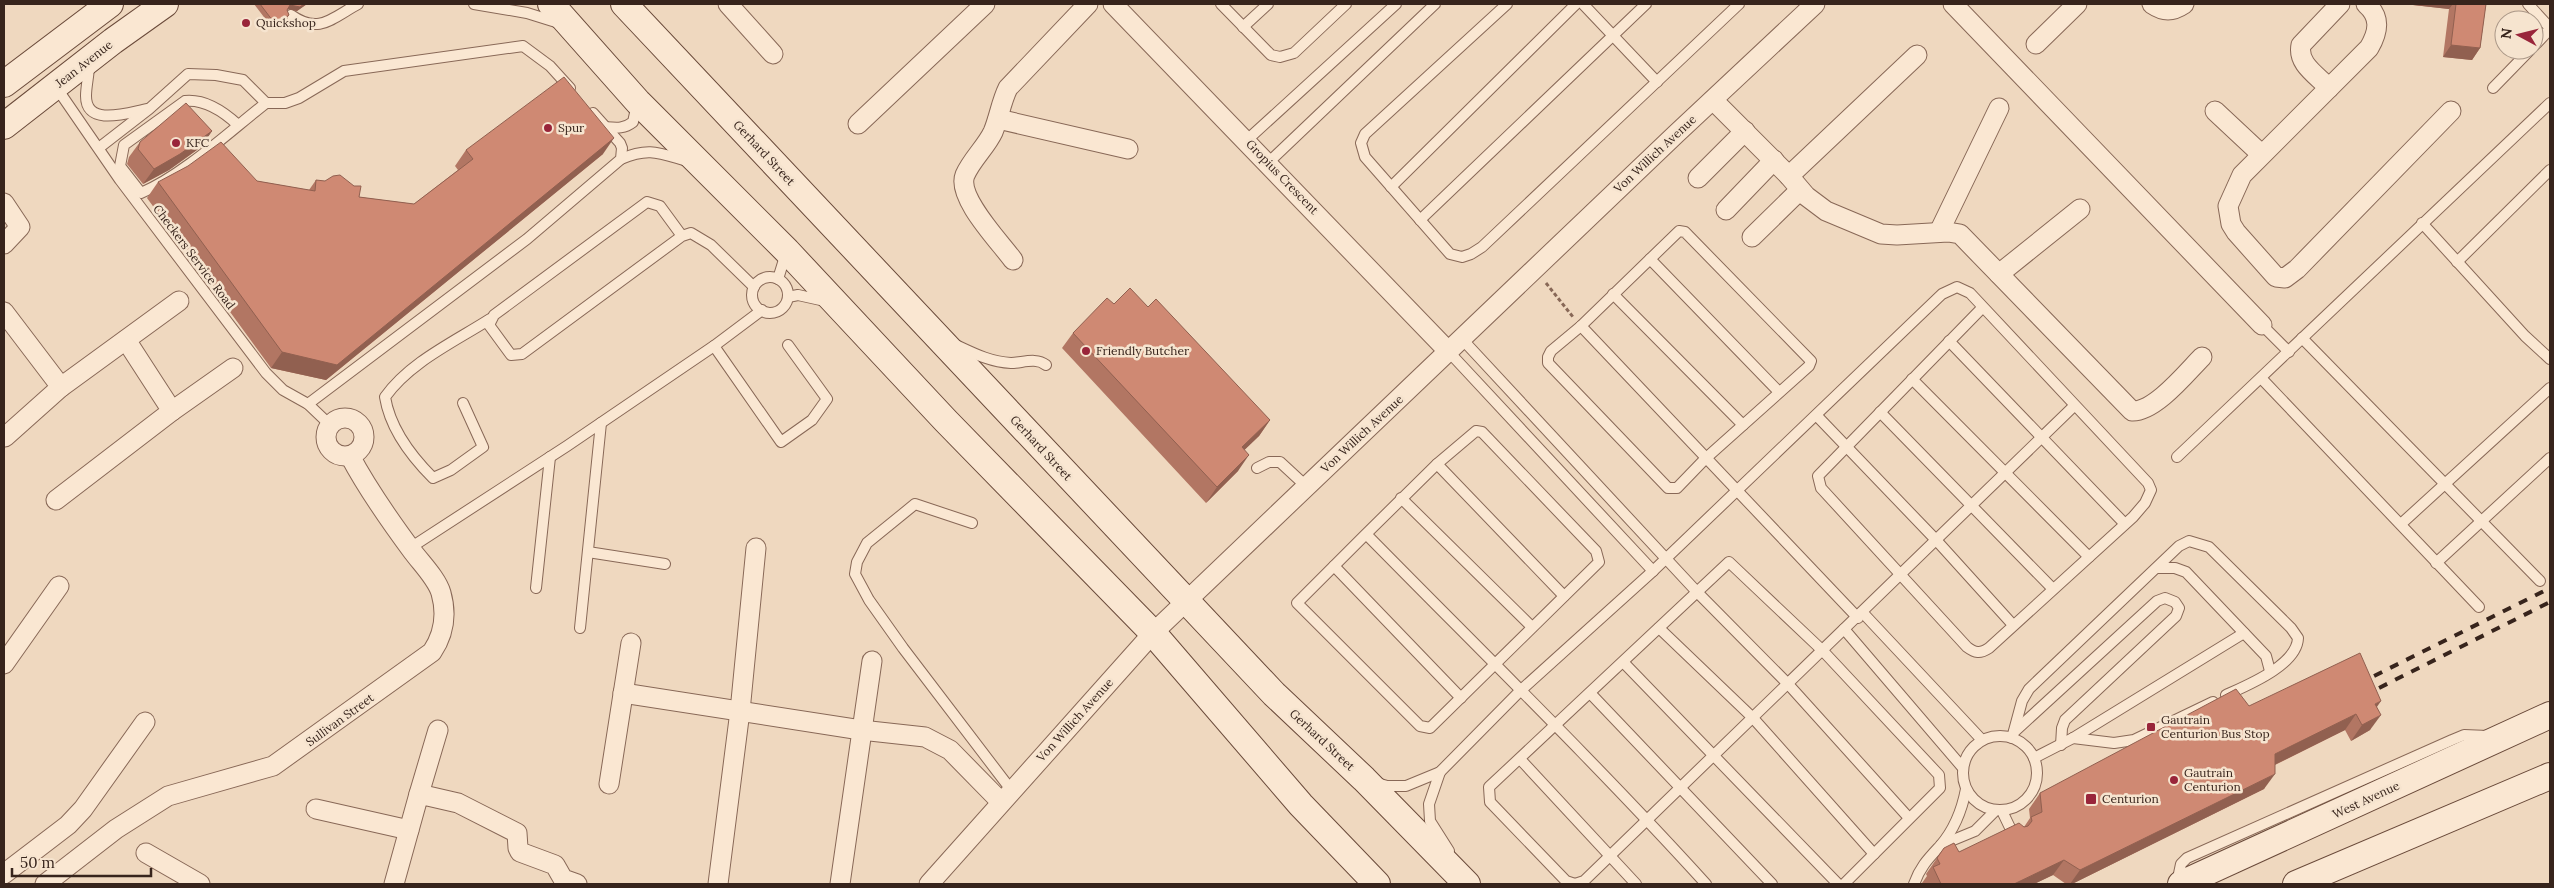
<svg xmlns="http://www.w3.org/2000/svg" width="2554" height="888" viewBox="0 0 2554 888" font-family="Lora,serif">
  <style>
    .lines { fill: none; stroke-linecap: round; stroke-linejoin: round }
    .lane-casing { stroke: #886857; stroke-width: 12 }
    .street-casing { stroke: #886857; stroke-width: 21 }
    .secondary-casing { stroke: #6a4a3a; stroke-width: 28 }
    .path { stroke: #886857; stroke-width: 3; stroke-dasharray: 4 2.5; stroke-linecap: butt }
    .lane { stroke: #fae7d2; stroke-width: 10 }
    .street { stroke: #fae7d2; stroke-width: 19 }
    .secondary { stroke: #fae7d2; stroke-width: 26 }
    .rail { stroke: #37241c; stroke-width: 4; stroke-dasharray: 9 9; stroke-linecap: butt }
    .wall { fill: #b27663 }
    .shaded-wall { fill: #916050 }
    .building { fill: #cf8973; stroke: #916050 }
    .poi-dot { fill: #99253a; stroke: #f6e4cf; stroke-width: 2 }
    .labels { text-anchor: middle; stroke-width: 5; stroke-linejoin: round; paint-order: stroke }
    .poi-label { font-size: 12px; fill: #37241c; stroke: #f6e4cf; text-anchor: start }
    .street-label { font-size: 12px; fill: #37241c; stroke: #f6e4cf }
  </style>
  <rect width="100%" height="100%" fill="#efd8bf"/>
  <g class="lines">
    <defs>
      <g id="lane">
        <polyline points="474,4 527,13 559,23"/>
        <polyline points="1221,4 1271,55 1280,57 1294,53 1346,4"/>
        <polyline points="1507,4 1365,134 1361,143 1365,157 1450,254 1462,257 1471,254 1482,247 1739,4"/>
        <polyline points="1583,4 1657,82"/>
        <polyline points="2528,4 2550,28"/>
        <path d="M 291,15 C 319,35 332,18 358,4"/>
        <polyline points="1243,27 1268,4"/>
        <polyline points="2534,46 2550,29"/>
        <path d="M 89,65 C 89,75 86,86 86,96 C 86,128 130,112 148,109"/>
        <polyline points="56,87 120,180 266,373 283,390 308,404 330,425"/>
        <polyline points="2493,88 2530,50"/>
        <path d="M 238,125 C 224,112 205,99 185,101 L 124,145 L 120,166 L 141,193 C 183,175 229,132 266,103"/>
        <path d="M 605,127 C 617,128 624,129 633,122 L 637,104"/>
        <polyline points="1247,140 1396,4"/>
        <polyline points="100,147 149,109 188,74 216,75 243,80 266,103 285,103 299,98 344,71 523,46 550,66 570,88"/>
        <path d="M 621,159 C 649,147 659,153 687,161"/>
        <polyline points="1268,163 1435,4"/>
        <polyline points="1391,187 1576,4"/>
        <polyline points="1420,220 1646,4"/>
        <polyline points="2422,223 2525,336 2550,359"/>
        <polygon points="1679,231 1685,232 1811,361 1809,366 1705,459 1677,488 1668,488 1548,363 1548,357 1551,351 1581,326"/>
        <polyline points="682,236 660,206 647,202 494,315 489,325 511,355 522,354 682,236 691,233 711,245 754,287"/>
        <polyline points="1650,259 1779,392"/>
        <polyline points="2457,262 2550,170"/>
        <circle cx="770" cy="295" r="18"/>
        <polyline points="778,279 786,253"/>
        <polyline points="1613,294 1743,425"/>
        <polyline points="788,297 798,295 825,301"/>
        <polyline points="762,310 714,346 781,442 812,420 827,399 788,345"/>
        <polyline points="2262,325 2289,352"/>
        <polyline points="1581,326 1858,618"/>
        <polyline points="2302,338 2540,581"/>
        <polyline points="1462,339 1697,592 1788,684 1909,818"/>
        <polyline points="1949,341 2124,523"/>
        <path d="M 958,346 C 975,354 991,362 1011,363 C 1022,363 1036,357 1046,365"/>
        <polyline points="1449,352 1653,571"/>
        <polyline points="2261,378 2479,607"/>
        <polyline points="1912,379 2089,557"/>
        <path d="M 463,403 L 483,447 L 451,470 L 433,478 C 411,456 390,428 385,397 C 410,362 454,342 490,319"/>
        <polyline points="308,404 527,239 621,159 622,148 620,143 593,113"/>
        <polyline points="1880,412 2053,589"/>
        <polyline points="1817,416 1937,541 2013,625"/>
        <polyline points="2177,457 2550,103"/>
        <polyline points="1437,464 1564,596"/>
        <polyline points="1257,468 1269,462 1280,462 1307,487"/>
        <polyline points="1401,498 1532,627"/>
        <polyline points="972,523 915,504 867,543 857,562 855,574 869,600 903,648 1012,791"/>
        <polyline points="2401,524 2550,388"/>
        <path d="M 1366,534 L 1297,603 L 1420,726 L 1430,728 L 1599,562 L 1596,551 L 1482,432 L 1476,431 L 1437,464 L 1366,534 C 1480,650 1597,764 1706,884"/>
        <polyline points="410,548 567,446 714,346"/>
        <polyline points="588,552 665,564"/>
        <polyline points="2436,563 2550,458"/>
        <polyline points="1334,566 1461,698"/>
        <polyline points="2158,568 2175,568 2186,572 2266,656 2270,671"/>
        <polyline points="536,588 550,457"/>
        <polyline points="1863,613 1982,740"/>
        <polyline points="580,628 601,423"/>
        <polyline points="1659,628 1753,718 1874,854"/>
        <polyline points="1844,629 1963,768"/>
        <polyline points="1624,663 1838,884"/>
        <polyline points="1590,693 1772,884"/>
        <polyline points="2014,732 2157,601 2165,598 2175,602 2179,608 2176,616 2065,720 2062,728 2061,745"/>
        <circle cx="2000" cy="773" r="37"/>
        <path d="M 2012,738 L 2022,701 L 2029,689 L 2179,546 L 2189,541 L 2209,547 L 2291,628 L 2298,638 C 2297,665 2248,685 2226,695"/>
        <polyline points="2073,738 2114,743 2134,740 2213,702"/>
        <polyline points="2034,758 2073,738 2244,633"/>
        <polyline points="1520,759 1636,884"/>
        <polyline points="1440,772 1429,804 1430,821 1449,851"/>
        <path d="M 1377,783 L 1387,786 L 1406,786 L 1440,772 L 1520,691 L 1653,571 L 1942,294 L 1957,287 L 1970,293 L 2148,483 L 2151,490 L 2145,503 L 2133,517 L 1989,648 C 1980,654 1975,653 1967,647 L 1821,488 L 1818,476 L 1983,307"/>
        <polyline points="2002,811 2014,836"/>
        <polyline points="1941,845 1975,831 1996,810"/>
        <polyline points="2177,883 2181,864 2187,858 2452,740 2464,735 2488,736"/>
        <polyline points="1575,884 1566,881 1490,802 1489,787 1729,562 1823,651 1939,775 1940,788 1844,884"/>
        <polyline points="1575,884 1584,881 2074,406"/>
        <path d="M 1914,884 C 1920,867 1928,859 1940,846 C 1954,830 1962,810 1966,789"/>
      </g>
      <g id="street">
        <polyline points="728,4 773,54"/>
        <polyline points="1113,4 1449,352"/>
        <polyline points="1953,4 2262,325"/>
        <path d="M 2152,4 C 2164,12 2172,12 2184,4"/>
        <path d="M 2366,4 C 2381,17 2379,31 2369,48 L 2242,175 L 2228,206 L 2231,224 L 2236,232 L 2276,277 L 2285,278 L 2297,269 L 2451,111"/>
        <polyline points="2036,44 2077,4"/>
        <path d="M 2329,88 C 2317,75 2297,64 2301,45 L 2340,4"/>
        <path d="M 1713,100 L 1789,176 L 1806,196 L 1826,211 L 1881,234 L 1897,235 L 1948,232 L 1960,234 L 2132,411 C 2155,412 2187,372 2202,357"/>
        <polyline points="2215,111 2261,154"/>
        <polyline points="998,119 1128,149"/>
        <polyline points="858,124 985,4"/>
        <polyline points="1789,176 1917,55"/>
        <polyline points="1698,178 1745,131"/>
        <polyline points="4,203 20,227 4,244"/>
        <polyline points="1726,210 1774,160"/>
        <polyline points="1939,232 1999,108"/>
        <polyline points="1752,237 1800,190"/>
        <path d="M 1013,260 C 1000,242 956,197 965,175 C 972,159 986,147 993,132 C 999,118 1001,102 1008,88 L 1088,4"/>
        <polyline points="1999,274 2080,209"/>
        <polyline points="4,312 61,387 5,437"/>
        <polyline points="61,387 179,301"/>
        <polyline points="172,411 233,368"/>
        <circle cx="345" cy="437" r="19"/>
        <polyline points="56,500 172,411 126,340"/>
        <polyline points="4,664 59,586"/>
        <polyline points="623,693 861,730 925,737 950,750 1001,802"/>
        <polyline points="609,784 631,643"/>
        <polyline points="419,794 438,730"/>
        <polyline points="316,809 409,830"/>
        <polyline points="146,853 200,884"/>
        <polyline points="4,874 68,825 83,809 145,722"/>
        <path d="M 45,884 L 116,829 L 168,796 L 273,766 L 432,652 C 444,634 447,614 441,593 C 437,579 422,564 413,552 C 390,521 368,490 350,456"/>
        <polyline points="394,884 419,794 458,803 517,833 518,848 520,852 555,865 563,879 577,884"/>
        <polyline points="718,884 740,711 756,548"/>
        <polyline points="840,884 872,661"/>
        <polyline points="929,884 1153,633 1676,134 1815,4"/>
      </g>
      <g id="secondary">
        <polyline points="551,4 638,102 787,251 946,421 1153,633 1301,805 1377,884"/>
        <polyline points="624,4 1274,694 1364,779 1467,884"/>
        <polyline points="4,84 110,4"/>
        <polyline points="4,126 113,41 165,4"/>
        <polyline points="2181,884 2550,715"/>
        <polyline points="2296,884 2550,776"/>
      </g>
    </defs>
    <use href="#lane" class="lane-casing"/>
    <use href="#street" class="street-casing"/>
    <use href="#secondary" class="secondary-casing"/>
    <polyline class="path" points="1546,283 1573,317"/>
    <use href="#lane" class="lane"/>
    <use href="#street" class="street"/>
    <use href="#secondary" class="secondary"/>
    <g class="rail">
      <polyline points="2358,684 2550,588"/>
      <polyline points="2363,696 2550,602"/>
    </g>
  </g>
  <g class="wall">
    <polygon points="254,4 307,4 297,11 288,9 287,10 289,15 286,19 273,29"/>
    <polygon points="2404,4 2486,4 2480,48 2472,60 2443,57 2449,9"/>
    <polygon points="212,131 201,147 169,170 143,184 127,164 129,157 140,142"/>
    <polygon points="466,150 603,154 326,380 271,368 147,198 158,182 257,181 309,190 316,180 359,197 414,204 458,170 455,166"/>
    <polygon points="1114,304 1148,307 1270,420 1259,436 1244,450 1238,471 1206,503 1062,348 1073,333"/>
    <polygon points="2249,706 2377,707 2370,730 2351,741 2345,730 2275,765 2264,789 2072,884 2066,884 2053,875 2034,884 1923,884 1922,883 1927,876 1926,874 1944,848 1959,852 2024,827 2030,818 2029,809 2040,793"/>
  </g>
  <g class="shaded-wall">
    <polygon points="307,4 297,11 287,9 290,5"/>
    <polygon points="2404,4 2453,4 2449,9"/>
    <polygon points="289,15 286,19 273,29 276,25"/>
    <polygon points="2451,45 2480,48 2472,60 2443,57"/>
    <polygon points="212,131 201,147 169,170 143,184 154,169"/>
    <polygon points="614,138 603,154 326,380 271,368 282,352"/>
    <polygon points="1270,420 1259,436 1231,463 1242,447"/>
    <polygon points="1249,455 1238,471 1206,503 1217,487"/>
    <polygon points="2381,701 2370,717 2375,704"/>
    <polygon points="2356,714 2345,730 2264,770 2275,754"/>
    <polygon points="2381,715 2370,730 2351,741 2362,725"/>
    <polygon points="2275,774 2264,789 2072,884 2070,884 2080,870"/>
    <polygon points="2064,860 2053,875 2034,884 2014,884"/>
  </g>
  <g class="building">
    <polygon points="260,4 304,4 300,7 290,5 287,10 289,15 276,25"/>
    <polygon points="2456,4 2486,4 2480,48 2451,45"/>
    <polygon points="564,77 614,138 337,365 282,352 158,182 188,166 221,142 257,181 315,191 316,180 325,181 333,176 340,175 354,186 361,186 359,197 414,204 473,159 466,150"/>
    <polygon points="186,103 212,131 180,154 154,169 138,149 140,142"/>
    <polygon points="1130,288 1148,307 1156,299 1270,420 1242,447 1249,455 1217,487 1073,333 1107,298 1114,304"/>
    <polygon points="2360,653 2381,701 2375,704 2381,715 2362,725 2356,714 2275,754 2275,774 2080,870 2064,860 2014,884 1941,884 1933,867 1940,864 1937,858 1944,848 1954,843 1959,852 2019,823 2024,827 2028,826 2032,821 2031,817 2042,812 2040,793 2236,689 2249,706"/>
  </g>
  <g class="poi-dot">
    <circle cx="246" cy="23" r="5"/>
    <circle cx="548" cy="128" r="5"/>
    <circle cx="176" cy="143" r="5"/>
    <circle cx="1086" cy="351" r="5"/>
    <rect x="2146" y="722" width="10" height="10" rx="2.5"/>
    <circle cx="2174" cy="780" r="5"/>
    <rect x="2085" y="793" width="12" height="12" rx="2.5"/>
  </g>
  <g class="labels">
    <g class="poi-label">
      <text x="256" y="27">Quickshop</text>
      <text x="558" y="132">Spur</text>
      <text x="186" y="147">KFC</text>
      <text x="1096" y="355">Friendly Butcher</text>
      <text x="2161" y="724">Gautrain<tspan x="2161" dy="14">Centurion Bus Stop</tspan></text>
      <text x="2184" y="777">Gautrain<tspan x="2184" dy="14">Centurion</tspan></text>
      <text x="2102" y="803">Centurion</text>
    </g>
    <g class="street-label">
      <text transform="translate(84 64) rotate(-38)" y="4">Jean Avenue</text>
      <text transform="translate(764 153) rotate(47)" y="4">Gerhard Street</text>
      <text transform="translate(1655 154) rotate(-43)" y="4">Von Willich Avenue</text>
      <text transform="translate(1282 177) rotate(46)" y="4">Gropius Crescent</text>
      <text transform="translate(194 257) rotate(53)" y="4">Checkers Service Road</text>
      <text transform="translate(1362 434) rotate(-43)" y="4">Von Willich Avenue</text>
      <text transform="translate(1041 448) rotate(47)" y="4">Gerhard Street</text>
      <text transform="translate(340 720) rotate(-36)" y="4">Sullivan Street</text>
      <text transform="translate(1075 720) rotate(-48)" y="4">Von Willich Avenue</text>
      <text transform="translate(1322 740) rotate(43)" y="4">Gerhard Street</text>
      <text transform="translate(2366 800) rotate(-25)" y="4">West Avenue</text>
    </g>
  </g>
  <rect width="2554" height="888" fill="none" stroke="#37241c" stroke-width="10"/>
  <g transform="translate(2519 35) rotate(277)"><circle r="24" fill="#f6e4cf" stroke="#aa9787"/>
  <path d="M0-4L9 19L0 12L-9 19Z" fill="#99253a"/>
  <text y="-8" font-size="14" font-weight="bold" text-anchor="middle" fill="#37241c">N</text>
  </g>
  <path d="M12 868v8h139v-8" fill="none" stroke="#37241c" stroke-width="2.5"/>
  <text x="20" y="868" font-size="15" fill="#37241c" stroke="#f6e4cf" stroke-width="4" paint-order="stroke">50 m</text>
</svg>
